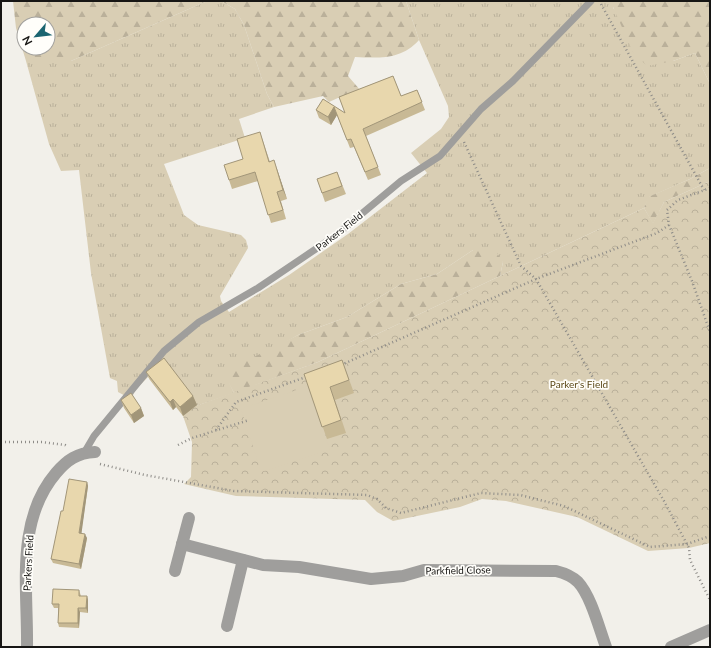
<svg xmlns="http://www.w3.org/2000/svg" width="711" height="648" viewBox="0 0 711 648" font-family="Lato,sans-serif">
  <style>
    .grass { fill: url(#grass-tufts) }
    .forest { fill: url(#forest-firs); fill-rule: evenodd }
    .park { fill: url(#park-crowns) }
    .pitch { fill: #d9ceb4 }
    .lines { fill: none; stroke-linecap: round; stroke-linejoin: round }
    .path { stroke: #8e8c88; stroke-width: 2.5; stroke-dasharray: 1 3; stroke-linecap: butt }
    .lane { stroke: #9f9e9c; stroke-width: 7 }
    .street { stroke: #9f9e9c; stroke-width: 12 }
    .wall { fill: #c8b995 }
    .shaded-wall { fill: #a29679 }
    .building { fill: #e8d7ad; stroke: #a29679 }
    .labels { text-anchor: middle; stroke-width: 3.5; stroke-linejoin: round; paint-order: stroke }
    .street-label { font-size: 10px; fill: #171614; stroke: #fffefa }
    .park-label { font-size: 10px; fill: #5c4918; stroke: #fffefa }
  </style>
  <defs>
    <pattern id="grass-tufts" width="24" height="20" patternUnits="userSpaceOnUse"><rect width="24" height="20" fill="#d9ceb4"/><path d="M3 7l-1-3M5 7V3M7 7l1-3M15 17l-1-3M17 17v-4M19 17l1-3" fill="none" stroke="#bab09a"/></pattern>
    <pattern id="forest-firs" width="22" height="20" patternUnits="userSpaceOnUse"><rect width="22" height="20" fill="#d9ceb4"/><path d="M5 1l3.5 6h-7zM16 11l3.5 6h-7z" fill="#bab09a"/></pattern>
    <pattern id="park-crowns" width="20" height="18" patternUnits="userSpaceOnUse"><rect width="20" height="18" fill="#d9ceb4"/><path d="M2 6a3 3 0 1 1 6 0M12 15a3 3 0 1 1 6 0" fill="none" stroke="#bab09a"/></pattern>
  </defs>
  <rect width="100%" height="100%" fill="#f2f0ea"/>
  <polygon class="grass" points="207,1 221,1 235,9 244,25 267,94 274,107 239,119 245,138 164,164 184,215 198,225 241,235 246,240 248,248 220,296 221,301 229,312 289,275 348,234 427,173 411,153 441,129 449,117 448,106 419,40 406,1 613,1 613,8 673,61 695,53 710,84 710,168 690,179 649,197 644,208 500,276 503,262 473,250 437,274 401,284 347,317 298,335 226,376 234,393 193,407 196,405 167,367 150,380 148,377 136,389 131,399 118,392 117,381 110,378 91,273 79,170 61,171 49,144 26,61 71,61"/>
  <g class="forest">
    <path d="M 13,1 L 207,1 L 71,61 L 26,61 L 16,28 ZM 24,24 L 48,24 L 48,48 L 24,48 Z"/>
    <path d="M 221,1 L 406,1 L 419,40 C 401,60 380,58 355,57 L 348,76 L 361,91 L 356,98 L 349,93 L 329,102 L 323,96 L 274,107 L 267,94 L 244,25 L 235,9 Z"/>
    <polygon points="613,1 710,1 710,84 695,53 673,61 647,66 633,52 613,7"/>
    <polygon points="710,168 710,181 664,202 653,224 644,208 648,197 690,179"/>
    <polygon points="473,250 495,250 503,262 500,276 318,362 234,393 225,376 236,366 298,335 347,317 401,284 437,274"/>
  </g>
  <polygon class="park" points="710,181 710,543 689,548 648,551 577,517 506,501 482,499 460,507 393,521 377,512 365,500 236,496 184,484 191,477 192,442 183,416 193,407 318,362 644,208 653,223 664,202"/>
  <polygon class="pitch" points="308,386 330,449 261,472 241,409"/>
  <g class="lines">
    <g class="path">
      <polyline points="601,4 704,190"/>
      <polyline points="464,142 521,266 536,279 664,501 689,548 690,560 710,600"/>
      <polyline points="710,188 678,200 667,210 669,225 692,281 710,332"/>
      <polyline points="341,365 536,279 657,233 669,225"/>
      <polyline points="216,430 236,402 306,377"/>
      <polyline points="1,442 42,442 65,445 68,447"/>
      <polyline points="178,445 192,438 249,420"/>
      <polyline points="100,464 145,475 234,491 367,495 377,499 386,508 401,513 481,493 520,495 564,506 650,547 687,544 710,536"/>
    </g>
    <polyline class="lane" points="84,453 94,436 164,351 199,322 258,288 335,236 401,181 440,156 481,109 513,81 591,1"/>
    <g class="street">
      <path d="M 182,544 L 263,565 L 299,567 L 371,579 L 403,576 L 424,570 L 556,571 C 564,573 572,576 578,582 C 591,596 599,628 606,647"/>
      <polyline points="175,571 189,518"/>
      <polyline points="227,626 243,560"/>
      <path d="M 27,647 C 28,589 15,521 56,473 C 67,460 77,453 95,452"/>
      <polyline points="671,647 710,630"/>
    </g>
  </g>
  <g class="wall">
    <polygon points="393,76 401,96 417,90 425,110 366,136 381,175 368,180 354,147 350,148 337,115 331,125 319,118 316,110 323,99 345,113 339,97"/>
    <polygon points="260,132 270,162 277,169 287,199 281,201 286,219 271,223 258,181 232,189 229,180 243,159"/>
    <polygon points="337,172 346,194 325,202 317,179"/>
    <polygon points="342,360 354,393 335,400 346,433 327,439 304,374"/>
    <polygon points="146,372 193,396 197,405 183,416 176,407 173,410 150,380"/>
    <polygon points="121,400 141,408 144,416 134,423 124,408"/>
    <polygon points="87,482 88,486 81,533 87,538 81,569 53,563 51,559 63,511"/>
    <polygon points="79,590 81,596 87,596 88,600 88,613 80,612 79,628 59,627 58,623 58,608 54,608 52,604"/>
  </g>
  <g class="shaded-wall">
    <polygon points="334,107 337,115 331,125 328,117"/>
    <polygon points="274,160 287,199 283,190"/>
    <polygon points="193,396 197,405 183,416 180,407"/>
    <polygon points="173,399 176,407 173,410 170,402"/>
    <polygon points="141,408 144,416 134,423 131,415"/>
    <polygon points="87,482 88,486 81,537 79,533"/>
    <polygon points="85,534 87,538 81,569 79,564"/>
    <polygon points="87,596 88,600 88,613 86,608"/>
    <polygon points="78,608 80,612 79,628 78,623"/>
  </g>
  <g class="building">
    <polygon points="393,76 401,96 417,90 422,102 363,129 378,167 365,172 351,139 347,140 334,107 328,117 316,110 323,99 345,113 339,97"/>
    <polygon points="260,132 269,162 274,160 283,190 277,192 283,210 268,215 255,172 229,180 224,165 243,159 237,139"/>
    <polygon points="337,172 342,186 322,193 317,179"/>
    <polygon points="164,358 193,396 180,407 173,399 170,402 146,372"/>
    <polygon points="342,360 349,380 330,387 341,420 322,427 304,374"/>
    <polygon points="131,393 141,408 131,415 121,400"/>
    <polygon points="69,479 87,482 79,533 85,534 79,564 51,559 61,511 63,511"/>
    <polygon points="53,589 79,590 79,596 87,596 86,608 78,608 78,623 58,623 59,604 52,604"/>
  </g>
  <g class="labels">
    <g class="street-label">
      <text transform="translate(339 231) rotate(-38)" y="4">Parkers Field</text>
      <text transform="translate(28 563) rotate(-87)" y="4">Parkers Field</text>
      <text transform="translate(458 570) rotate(-1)" y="4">Parkfield Close</text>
    </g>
    <g class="park-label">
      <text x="579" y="388">Parker's Field</text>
    </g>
  </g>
  <rect width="711" height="648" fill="none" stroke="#171614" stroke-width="4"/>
  <g transform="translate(36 36) rotate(242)"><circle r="19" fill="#fffefa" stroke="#a2a19e"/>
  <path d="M0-3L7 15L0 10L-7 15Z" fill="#1b6571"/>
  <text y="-6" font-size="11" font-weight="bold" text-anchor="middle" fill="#171614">N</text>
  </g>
</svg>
